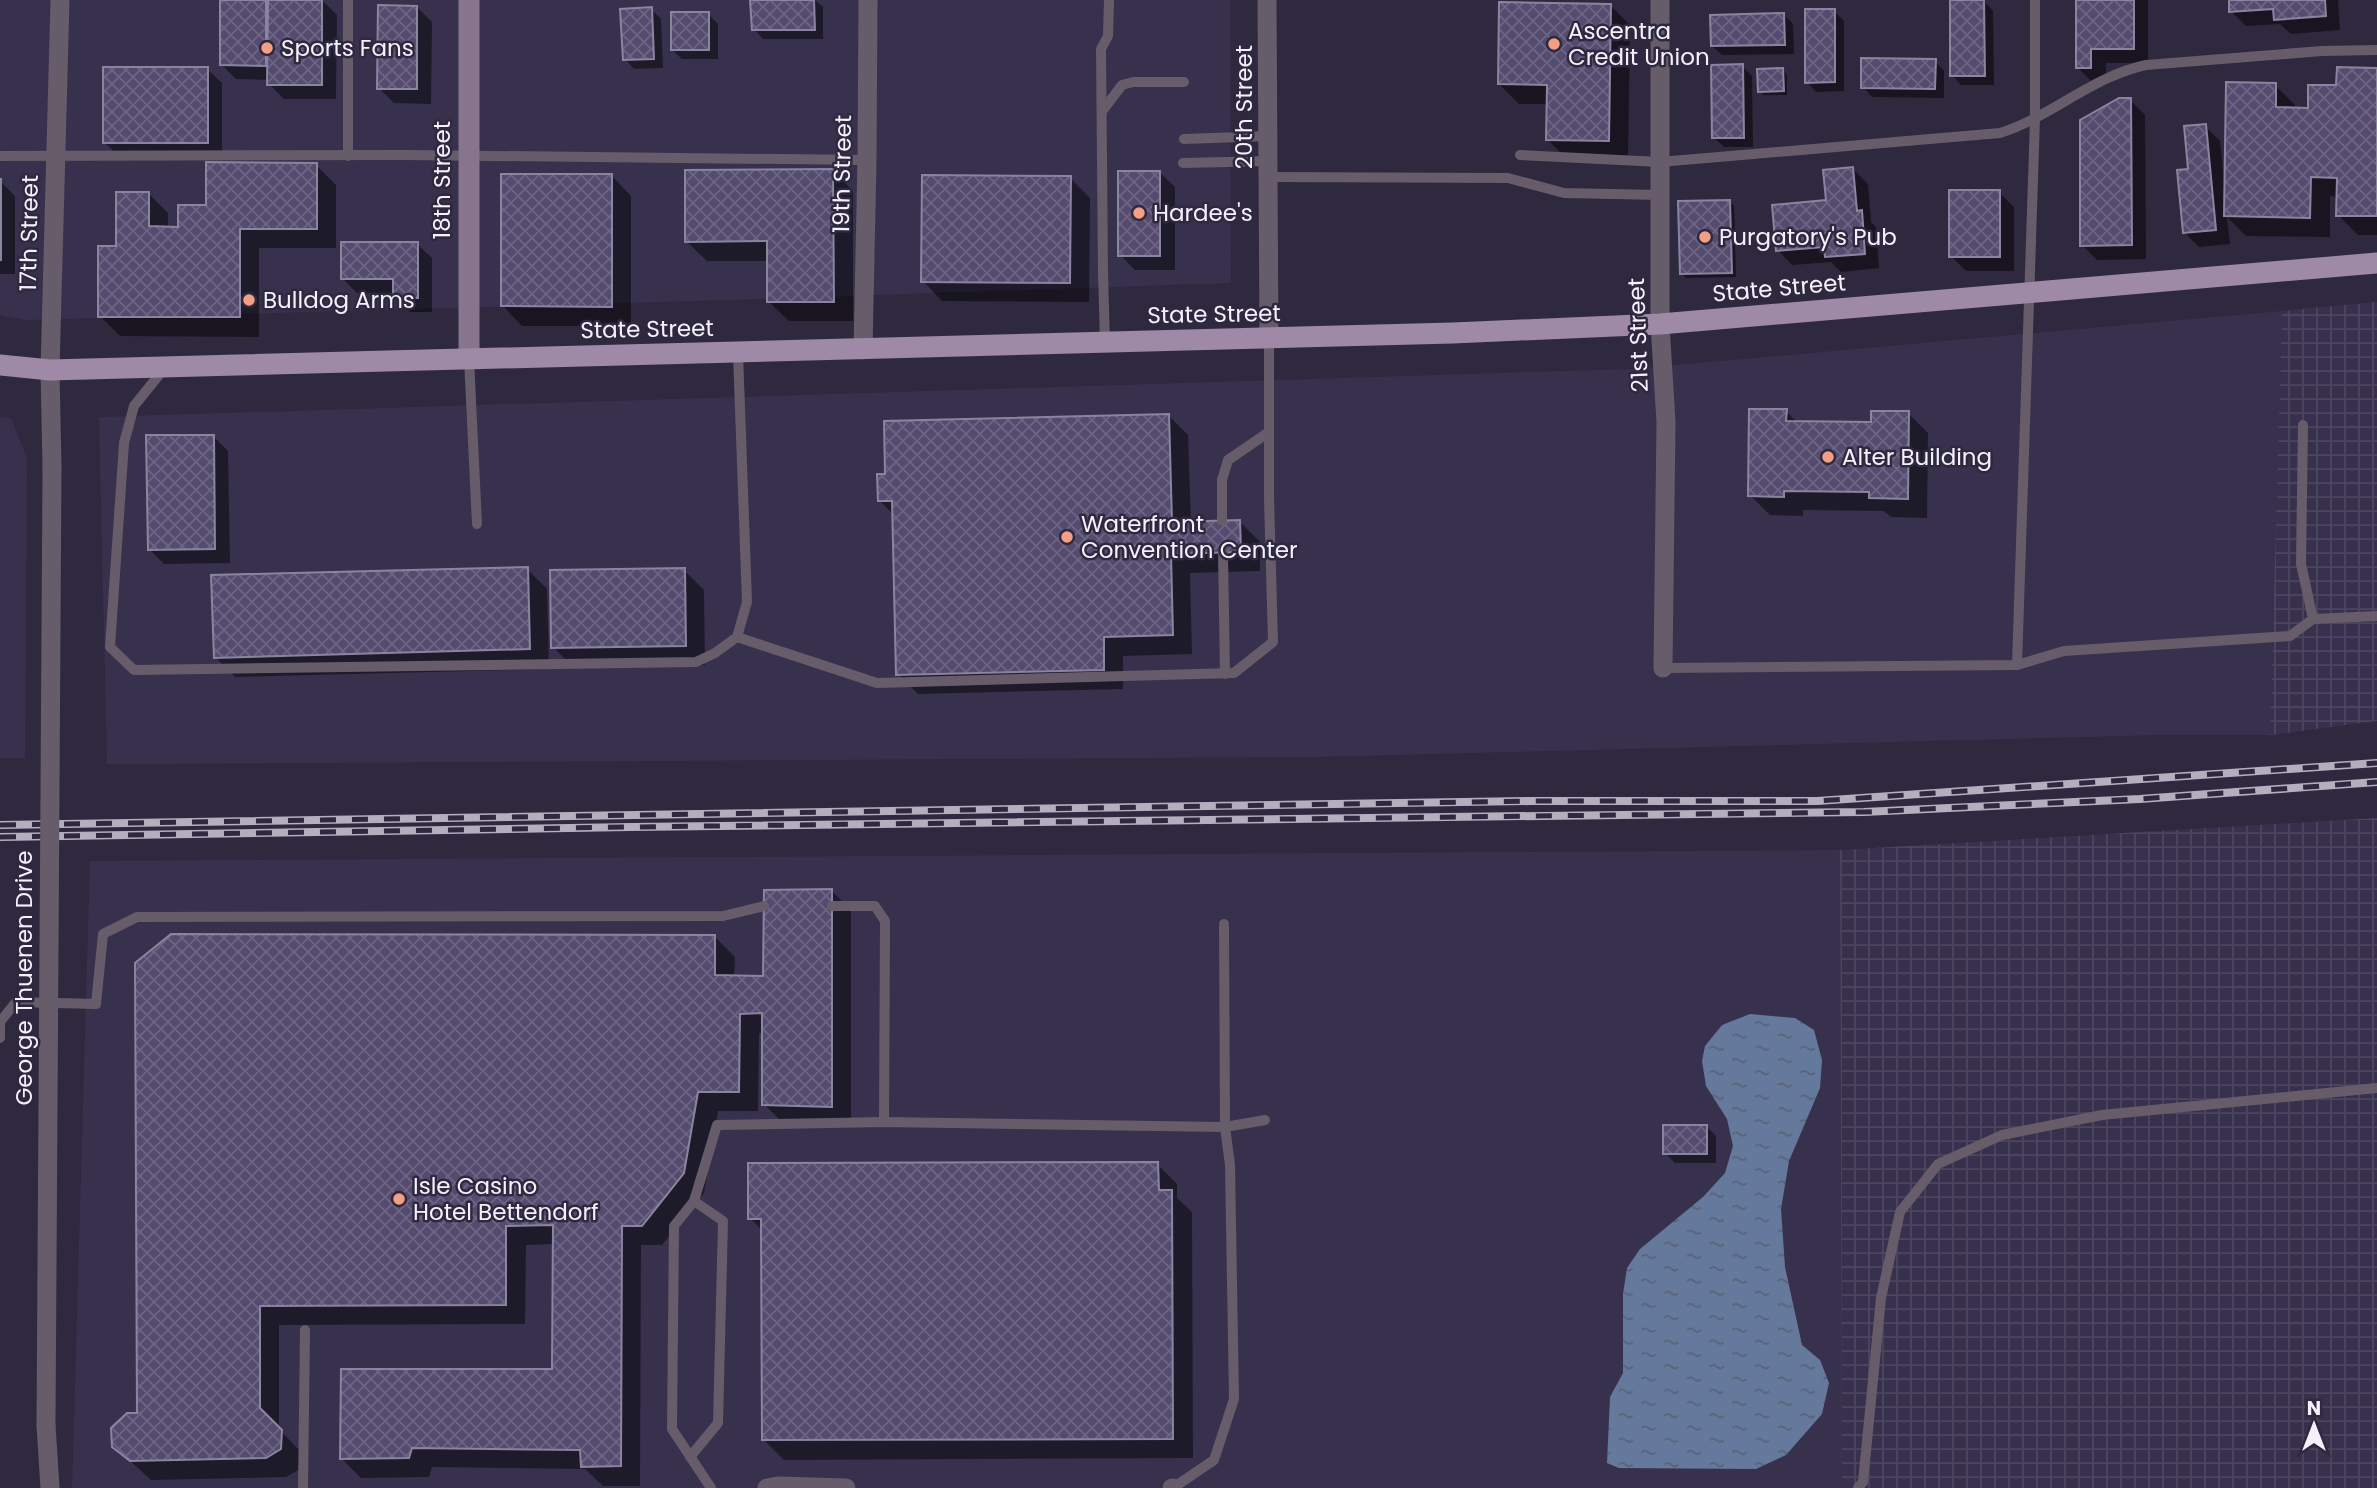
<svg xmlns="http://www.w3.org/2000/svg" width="2377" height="1488" viewBox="0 0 2377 1488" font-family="Poppins,sans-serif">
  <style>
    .built { fill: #38314d }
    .industrial { fill: url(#industrial-grid) }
    .water { fill: url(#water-ripples) }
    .shadow { fill: #0007 }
    .building { fill: url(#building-cross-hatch); stroke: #8a859f; stroke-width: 2 }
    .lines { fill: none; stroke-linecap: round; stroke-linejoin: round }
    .lane { stroke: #665c6a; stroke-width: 10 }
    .street { stroke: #665c6a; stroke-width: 19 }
    .secondary { stroke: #86758c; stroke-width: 21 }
    .primary { stroke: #9e89a7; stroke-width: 21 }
    .rail-casing { stroke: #b3afbe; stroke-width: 8 }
    .rail { stroke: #2e293e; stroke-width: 5; stroke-dasharray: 16; stroke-linecap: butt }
    .street-bridge { stroke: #665c6a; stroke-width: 19 }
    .poi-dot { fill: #f39f85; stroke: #2e293e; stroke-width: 2.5 }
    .labels { text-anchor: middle; stroke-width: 5; stroke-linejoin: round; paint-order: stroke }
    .poi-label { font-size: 23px; fill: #f4f1fd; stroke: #2e293e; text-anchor: start }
    .street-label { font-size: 23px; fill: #f4f1fd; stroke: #2e293e }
  </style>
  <defs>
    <pattern id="industrial-grid" width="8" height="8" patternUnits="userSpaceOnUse" patternTransform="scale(1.75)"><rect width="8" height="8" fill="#38314d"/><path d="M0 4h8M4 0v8" fill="none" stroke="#4c455f"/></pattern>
    <pattern id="water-ripples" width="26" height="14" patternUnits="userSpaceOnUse" patternTransform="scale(1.75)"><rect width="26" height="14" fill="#65799c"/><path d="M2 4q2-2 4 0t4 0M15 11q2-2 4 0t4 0" fill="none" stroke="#586378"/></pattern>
    <pattern id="building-cross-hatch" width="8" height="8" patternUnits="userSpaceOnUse" patternTransform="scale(1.75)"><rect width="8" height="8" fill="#544b6e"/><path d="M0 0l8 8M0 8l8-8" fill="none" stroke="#6d6584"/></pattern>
  </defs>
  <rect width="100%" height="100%" fill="#2e293e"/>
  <g class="built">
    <polygon points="0,0 1230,0 1231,283 694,301 25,320 0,315"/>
    <polygon points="2282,311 2270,735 2161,735 1319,757 107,764 99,417 1631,369"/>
    <polygon points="0,417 11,418 27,458 25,758 0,758"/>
    <polygon points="1840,850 1842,1488 72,1488 90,861"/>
  </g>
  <g class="industrial">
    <polygon points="2377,302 2377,721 2270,735 2282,311"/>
    <polygon points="2377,818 2377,1488 1842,1488 1840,850"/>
  </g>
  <polygon class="water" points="1750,1014 1795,1018 1814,1030 1822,1060 1820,1088 1789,1161 1781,1209 1785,1267 1802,1345 1820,1360 1829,1383 1822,1414 1786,1455 1756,1469 1619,1468 1607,1463 1610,1397 1623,1373 1623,1294 1627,1268 1640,1249 1703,1197 1725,1173 1733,1146 1727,1119 1706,1086 1702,1061 1705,1046 1722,1025"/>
  <g class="shadow">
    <polygon points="269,0 322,0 337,15 336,99 284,99 269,84 269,80 236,79 221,64 265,1 269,5"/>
    <polygon points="752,0 815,0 823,7 823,39 763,39 754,29"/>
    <polygon points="2077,0 2148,0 2148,63 2106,63 2106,82 2092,82 2077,67"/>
    <polygon points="2230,0 2338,0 2340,30 2291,34 2280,24 2246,26 2231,11"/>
    <polygon points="1984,1 1993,11 1994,85 1961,85 1952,75"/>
    <polygon points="1610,5 1630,25 1628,160 1568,160 1548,140 1548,104 1519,104 1499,84"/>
    <polygon points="417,7 432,22 431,104 394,103 379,88"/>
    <polygon points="651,9 661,19 663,68 634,69 625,59"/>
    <polygon points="1834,11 1844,21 1844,91 1816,92 1807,82"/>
    <polygon points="708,14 718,24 718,59 682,59 672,50"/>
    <polygon points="1784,15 1793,24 1794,54 1722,55 1712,46"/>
    <polygon points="1935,61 1944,71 1944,98 1872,97 1863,87"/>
    <polygon points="1742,66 1752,76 1753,147 1724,147 1714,138"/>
    <polygon points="207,69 222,83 222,157 120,157 105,143"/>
    <polygon points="1783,70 1787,75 1787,95 1764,95 1759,91"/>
    <polygon points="2377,70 2377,235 2358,235 2338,215 2338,197 2330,196 2330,237 2246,236 2227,217 2230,244 2199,247 2184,232 2190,171 2205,126 2220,141 2224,179 2226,179 2275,85 2295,105 2295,109 2310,110 2338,87"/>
    <polygon points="2130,100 2145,115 2146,259 2097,260 2082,245"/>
    <polygon points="316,165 336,185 336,248 259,248 259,337 120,336 100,316 118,248 148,193 168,213 168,228 180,228 208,207"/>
    <polygon points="1853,169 1868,184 1871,222 1876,227 1879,268 1841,272 1831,262 1792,265 1778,250 1828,202"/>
    <polygon points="833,171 853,191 853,321 789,321 769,302 769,261 707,261 687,242"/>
    <polygon points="1160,173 1175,187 1175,270 1135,270 1120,255"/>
    <polygon points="612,176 631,196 631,326 522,326 503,306"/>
    <polygon points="1070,178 1090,198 1089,302 942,301 923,281"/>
    <polygon points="0,181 15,196 15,274 0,274"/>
    <polygon points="1999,192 2014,207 2014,271 1966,271 1951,256"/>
    <polygon points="1729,201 1734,206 1736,277 1686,278 1682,274"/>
    <polygon points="417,244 432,258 432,312 410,312 395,297 395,293 357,293 343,279"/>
    <polygon points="1786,411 1798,423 1873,424 1908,413 1928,433 1927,518 1891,517 1884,511 1803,510 1803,516 1770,515 1750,495"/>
    <polygon points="1168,415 1188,435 1191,523 1240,522 1260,542 1260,571 1190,573 1192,654 1123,656 1123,689 918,694 898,674 894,515 879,500"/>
    <polygon points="213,436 228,451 230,563 164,564 149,549"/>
    <polygon points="527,569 547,589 549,669 235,677 215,657"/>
    <polygon points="684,570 704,590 705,665 573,667 553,647"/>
    <polygon points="831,890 851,910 851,1126 784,1124 764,1104 764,1033 759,1033 758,1111 718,1111 704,1193 662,1245 641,1245 640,1486 603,1486 585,1469 432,1467 429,1477 361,1478 341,1458 554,1371 555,1244 526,1245 525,1324 279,1325 279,1429 301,1452 300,1469 286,1477 151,1480 114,1446 138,1415 137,964 715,937 735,957 734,977 765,978"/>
    <polygon points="1707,1127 1716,1136 1716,1163 1675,1163 1665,1153"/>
    <polygon points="1157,1164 1177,1184 1177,1198 1192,1212 1193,1458 784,1460 764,1440 763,1231 750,1218"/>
  </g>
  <g class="building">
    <polygon points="220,0 266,0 266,66 220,65"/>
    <polygon points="268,0 322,0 322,85 267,85"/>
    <polygon points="750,0 814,0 815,30 752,30"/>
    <polygon points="1950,0 1984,0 1985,76 1950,76"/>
    <polygon points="2076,0 2134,0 2134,49 2091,49 2091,68 2076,68"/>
    <polygon points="2229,0 2325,0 2326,16 2274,20 2273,9 2229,12"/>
    <polygon points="1499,2 1611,4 1609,141 1546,140 1547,85 1498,84"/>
    <polygon points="378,5 417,6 417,89 377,89"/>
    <polygon points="652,7 654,59 623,60 620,9"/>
    <polygon points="1805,9 1835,9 1835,82 1805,83"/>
    <rect x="671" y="12" width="38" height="38"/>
    <polygon points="1784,13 1785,45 1711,46 1710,15"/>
    <polygon points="1861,58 1936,59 1935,89 1861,88"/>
    <polygon points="1743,64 1744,138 1712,138 1711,65"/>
    <rect x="103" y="67" width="105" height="76"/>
    <polygon points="2337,67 2377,68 2377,216 2336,216 2337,178 2311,177 2310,218 2224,216 2226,82 2276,83 2276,107 2308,108 2308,85 2336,85"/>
    <polygon points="1783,68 1784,91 1758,92 1757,69"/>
    <polygon points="2119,98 2131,98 2132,245 2080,246 2080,120"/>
    <polygon points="2206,124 2216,230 2183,233 2177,170 2188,169 2184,126"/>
    <polygon points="206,162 317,163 317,229 240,229 240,317 98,317 98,246 116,246 116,192 149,192 149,226 178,227 178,205 206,205"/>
    <polygon points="1853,167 1857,211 1862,210 1865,254 1825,257 1824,247 1776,251 1772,205 1826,200 1823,170"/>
    <polygon points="833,169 834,302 767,302 767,241 685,242 685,170"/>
    <rect x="1118" y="171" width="42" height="85"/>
    <polygon points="501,174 612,174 612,307 501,306"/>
    <polygon points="922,175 1071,176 1070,283 921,282"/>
    <rect x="0" y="179" width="1" height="81"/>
    <rect x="1949" y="190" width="51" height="67"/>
    <polygon points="1730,200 1732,273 1680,274 1678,201"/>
    <polygon points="341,242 418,242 418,298 393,298 393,279 341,279"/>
    <polygon points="1749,409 1787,409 1786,421 1871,422 1871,411 1909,411 1908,499 1869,498 1869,492 1784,491 1784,497 1748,496"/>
    <polygon points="1169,414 1172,522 1240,520 1241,552 1171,554 1173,635 1104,637 1104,670 896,675 892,501 878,501 877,474 885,474 884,421"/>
    <polygon points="146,435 214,435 215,549 148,550"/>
    <polygon points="528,567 530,649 214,658 211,575"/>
    <polygon points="685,568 686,646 551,648 550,570"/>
    <polygon points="832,889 832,1107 762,1105 762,1013 740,1014 739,1092 698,1092 684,1173 642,1226 622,1226 621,1466 581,1467 580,1450 412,1448 409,1458 340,1459 341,1369 552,1369 553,1225 506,1226 506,1305 260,1306 260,1408 282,1430 281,1449 266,1458 130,1461 112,1447 111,1428 127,1413 137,1413 135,963 171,934 715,935 715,975 763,976 764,890"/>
    <rect x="1663" y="1125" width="44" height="29"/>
    <polygon points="1158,1162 1159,1190 1172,1190 1173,1439 762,1440 761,1219 748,1219 748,1163"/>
  </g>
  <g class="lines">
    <g class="lane">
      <polyline points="348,0 348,156"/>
      <polyline points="1103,110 1122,85 1133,82 1184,82"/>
      <polyline points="1184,139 1268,136"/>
      <path d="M 1520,155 L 1660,162 L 2000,133 C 2051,117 2093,76 2146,65 L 2322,51 L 2377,50"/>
      <polyline points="0,156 405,155 867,160"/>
      <polyline points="1183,163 1269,161"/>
      <polyline points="1269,177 1508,178 1564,193 1660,195"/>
      <polyline points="1105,343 1103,272 1101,49 1108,36 1109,0"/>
      <polyline points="469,359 477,524"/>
      <polyline points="163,370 134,406 124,443 110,647 134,670 696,662 715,653 737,637 747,602 738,353"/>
      <polyline points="2303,425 2301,564 2313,619"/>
      <polyline points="1222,521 1222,480 1228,460 1269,432"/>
      <polyline points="1223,553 1225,674"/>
      <polyline points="737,637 877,683 1234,673 1273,642 1269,498 1269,340"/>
      <polyline points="2017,665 2064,651 2290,636 2313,619 2377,616"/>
      <polyline points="1663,668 2017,665 2035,119 2035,0"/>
      <polyline points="832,906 875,906 885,921 884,1122"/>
      <polyline points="1224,924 1225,1127 1265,1120"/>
      <polyline points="0,1038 0,1022 16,1002 96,1004 103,934 137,917 723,916 764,906"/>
      <polyline points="690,1457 718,1423 723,1221 694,1201"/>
      <polyline points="303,1488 305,1330"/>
      <polyline points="711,1488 672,1429 674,1226 694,1201 717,1125 884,1122 1225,1127 1230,1165 1234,1399 1214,1460 1173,1488"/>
      <polyline points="1858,1488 1863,1482 1881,1298 1900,1212 1938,1164 2002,1135 2102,1115 2377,1088"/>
    </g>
    <g class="street">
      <polyline points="1267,0 1269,340"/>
      <polyline points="1660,0 1660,324 1666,422 1663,668"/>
      <polyline points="863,350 867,160 868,0"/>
      <polyline points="52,468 50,370 60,0"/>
      <polyline points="46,1425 50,1488"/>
      <polyline points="767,1488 778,1486 846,1488"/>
      <polyline points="1172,1488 1173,1488"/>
    </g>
    <polyline class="secondary" points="469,0 469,359"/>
    <polyline class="primary" points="0,365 50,370 1453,333 1660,324 2377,263"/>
    <defs>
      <g id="rail">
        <polyline points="0,825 1532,801 1817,801 2377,763"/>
        <polyline points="0,837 631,827 1864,812 2140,799 2377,782"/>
      </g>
    </defs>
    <use href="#rail" class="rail-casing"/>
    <use href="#rail" class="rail"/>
    <polyline class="street-bridge" points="46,1425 52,468"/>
  </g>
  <g class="poi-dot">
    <circle cx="1554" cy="44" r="7"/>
    <circle cx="267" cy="48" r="7"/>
    <circle cx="1139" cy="213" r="7"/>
    <circle cx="1705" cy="237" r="7"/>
    <circle cx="249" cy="300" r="7"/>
    <circle cx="1828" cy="457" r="7"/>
    <circle cx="1067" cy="537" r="7"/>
    <circle cx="399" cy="1199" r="7"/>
  </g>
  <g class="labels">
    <g class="poi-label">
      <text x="1568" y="39">Ascentra<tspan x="1568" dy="26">Credit Union</tspan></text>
      <text x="281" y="56">Sports Fans</text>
      <text x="1153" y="221">Hardee's</text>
      <text x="1719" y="245">Purgatory's Pub</text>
      <text x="263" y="308">Bulldog Arms</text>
      <text x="1842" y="465">Alter Building</text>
      <text x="1081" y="532">Waterfront<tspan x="1081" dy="26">Convention Center</tspan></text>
      <text x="413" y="1194">Isle Casino<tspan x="413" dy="26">Hotel Bettendorf</tspan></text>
    </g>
    <g class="street-label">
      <text transform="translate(1244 107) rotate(-90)" y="8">20th Street</text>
      <text transform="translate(842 174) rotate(-89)" y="8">19th Street</text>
      <text transform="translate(442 180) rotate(-90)" y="8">18th Street</text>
      <text transform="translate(29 233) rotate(-89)" y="8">17th Street</text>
      <text transform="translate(1779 288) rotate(-5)" y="8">State Street</text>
      <text transform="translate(1214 314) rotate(-1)" y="8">State Street</text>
      <text transform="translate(647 329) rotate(-1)" y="8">State Street</text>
      <text transform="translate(1638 335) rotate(-92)" y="8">21st Street</text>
      <text transform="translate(24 978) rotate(-90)" y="8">George Thuenen Drive</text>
    </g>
  </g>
  <g transform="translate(2314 1425)" stroke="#2e293e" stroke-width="5" paint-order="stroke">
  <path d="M0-5L12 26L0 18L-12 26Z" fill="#f4f1fd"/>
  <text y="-10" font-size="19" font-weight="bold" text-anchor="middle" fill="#f4f1fd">N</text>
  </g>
</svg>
